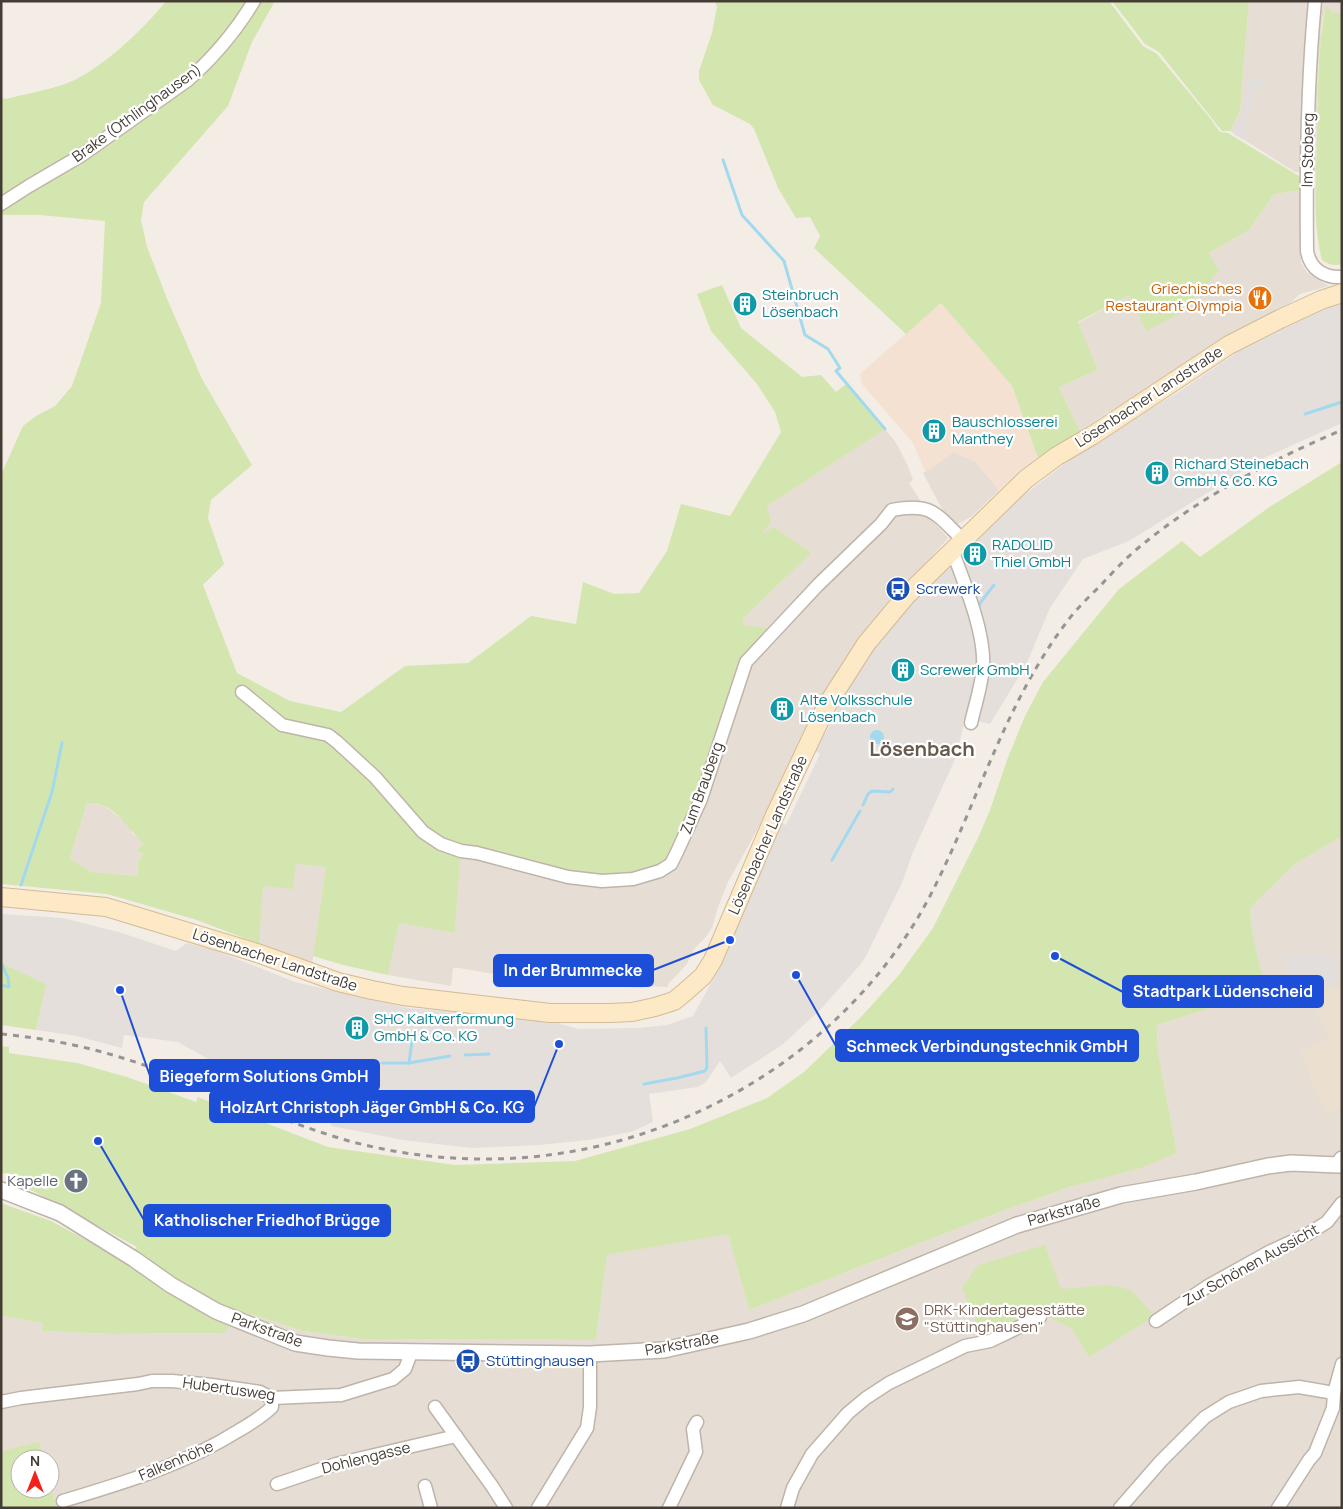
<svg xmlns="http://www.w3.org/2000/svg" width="1343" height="1509" viewBox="0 0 1343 1509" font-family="Manrope,sans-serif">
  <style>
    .residential { fill: #e6ded4 }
    .commercial { fill: #f4e1d1 }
    .industrial { fill: #e5dfdb }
    .education { fill: #ebe0d0 }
    .green { fill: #d4e6af; fill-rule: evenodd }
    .parking { fill: #e1dedb }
    .water { fill: #a3d9ee }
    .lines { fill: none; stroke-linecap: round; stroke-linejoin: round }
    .stream { stroke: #a3d9ee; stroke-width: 3 }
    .minor-casing { stroke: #beb4a9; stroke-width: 15 }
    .tertiary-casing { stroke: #beb4a9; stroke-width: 18 }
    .secondary-casing { stroke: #d2bb97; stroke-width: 20 }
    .minor { stroke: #fff; stroke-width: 12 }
    .tertiary { stroke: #fff; stroke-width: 15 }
    .secondary { stroke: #fde9c5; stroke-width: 18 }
    .rail { stroke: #959595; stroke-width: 3; stroke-dasharray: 6 6; stroke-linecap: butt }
    .labels { text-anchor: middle; stroke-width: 4.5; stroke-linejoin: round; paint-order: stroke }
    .street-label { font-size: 15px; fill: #453d35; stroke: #fff }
    .food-label { font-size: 15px; fill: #c56008; stroke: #fff; text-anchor: end }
    .culture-label { font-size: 15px; fill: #0d838f; stroke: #fff; text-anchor: start }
    .transit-label { font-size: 15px; fill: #164399; stroke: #fff; text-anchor: start }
    .worship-label { font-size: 15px; fill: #5b616d; stroke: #fff; text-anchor: end }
    .education-label { font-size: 15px; fill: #785e54; stroke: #fff; text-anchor: start }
    .district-label { font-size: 20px; font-weight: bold; fill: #685a4d; stroke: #fff }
    .leader { fill: none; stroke: #1d4ed8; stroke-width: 2 }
    .callout-dot { fill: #1d4ed8; stroke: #fff; stroke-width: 2 }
    .callout { fill: #1d4ed8; stroke: #1d4ed8; stroke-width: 2 }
    .callout-label { font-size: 16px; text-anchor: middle; font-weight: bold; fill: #fff }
  </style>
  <rect width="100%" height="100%" fill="#f3ede6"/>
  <g class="residential">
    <polygon points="1249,1 1342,1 1342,13 1333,13 1326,6 1322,24 1318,71 1316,173 1295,172 1230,131 1240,111"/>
    <polygon points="1303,190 1301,263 1307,272 1329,286 1300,294 1290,303 1167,376 1128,402 1105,414 1080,432 1059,387 1098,370 1078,323 1129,295 1146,330 1189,309 1196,296 1211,278 1209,253 1249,230 1274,194"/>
    <polygon points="885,429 895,441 907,464 913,480 909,483 932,519 948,538 915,576 900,586 897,584 892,589 895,592 853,649 823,694 760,825 728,882 718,907 712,928 705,938 694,949 687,964 668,984 668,987 646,986 642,988 528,980 459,968 453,968 451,986 388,975 398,923 455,932 460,856 748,670 773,629 744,626 743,619 811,553 760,535 767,506"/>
    <polygon points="954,452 976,462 999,490 971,517 956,525 944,513 923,473"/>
    <polygon points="87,803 105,806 130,826 132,833 143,843 137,851 143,854 139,860 137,876 91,872 70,858"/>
    <polygon points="1342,836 1342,1508 57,1508 50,1482 50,1459 44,1459 39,1443 1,1451 1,1316 44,1323 43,1331 111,1334 223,1333 247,1313 303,1331 362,1339 596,1340 607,1255 728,1233 749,1310 1000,1212 1069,1187 1177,1153 1158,1051 1157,1025 1264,991 1253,935 1250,908 1294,865"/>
    <polygon points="296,864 326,867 312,965 258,947 263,886"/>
  </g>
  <polygon class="commercial" points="941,303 1012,386 1038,458 1018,472 999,490 976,462 954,452 925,471 913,443 862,384 860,374"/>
  <polygon class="industrial" points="1342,302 1342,423 1264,458 1129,541 1083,559 1050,608 1026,665 990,724 965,719 956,757 913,852 902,883 866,956 860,965 821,1009 782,1045 731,1078 720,1061 706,1082 698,1087 649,1094 653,1122 631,1132 588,1140 540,1145 471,1148 403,1140 331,1126 331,1099 247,1081 178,1042 124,1035 122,1048 76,1036 36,1030 45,984 1,963 1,914 63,918 122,933 176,951 187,943 214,950 295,982 408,1008 479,1014 501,1014 554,1018 560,1024 578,1029 638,1028 667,1025 693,1016 723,961 756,874 779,822 786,825 820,754 813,750 827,730 861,660 948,562 1015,502 1077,454 1180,391 1245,347 1307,316"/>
  <polygon class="education" points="1342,985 1342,1108 1326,1116 1300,1051 1329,1039 1311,998"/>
  <g class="green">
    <path d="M 166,1 L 275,1 L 252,42 L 228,106 L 144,202 L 141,220 L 147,247 L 168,301 L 202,379 L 252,465 L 211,500 L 208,518 L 224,564 L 203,585 L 237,673 L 290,701 L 341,712 L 405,666 L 468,663 L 531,616 L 576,624 L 583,582 L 614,594 L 639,593 L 667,551 L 681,504 L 730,516 L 781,432 L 775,412 L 757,384 L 711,331 L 697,294 L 722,285 L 741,328 L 802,377 L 821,375 L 836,392 L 846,384 L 884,430 L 767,506 L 771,522 L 761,534 L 774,527 L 811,553 L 743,619 L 744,625 L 773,629 L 757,645 L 709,769 L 669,863 L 659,869 L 602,878 L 461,847 L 455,933 L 399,923 L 388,975 L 343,965 L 313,956 L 326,867 L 296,864 L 293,889 L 263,886 L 259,944 L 197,920 L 107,894 L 1,884 L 1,475 L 23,426 L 36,416 L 55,406 L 72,386 L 101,303 L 105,221 L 40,215 L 1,215 L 1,97 L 6,99 C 25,94 44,91 62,85 C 97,74 144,29 166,1 ZM 87,803 C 93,804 102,804 107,807 C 122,816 130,831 143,843 L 137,851 L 143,854 L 139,860 L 137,876 L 91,872 L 70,858 Z"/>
    <polygon points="715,1 1109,1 1143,46 1157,54 1210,118 1220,132 1228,133 1299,176 1303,180 1303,190 1274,194 1249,230 1209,253 1219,271 1196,296 1189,309 1146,331 1129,295 1078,322 1098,370 1059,387 1080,432 1038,458 1012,386 941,303 906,334 814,248 820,236 810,217 796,218 778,188 754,129 750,124 713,105 699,80 699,71 712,33 717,7"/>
    <polygon points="1112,1 1249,1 1240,111 1230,131 1222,131 1159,52 1145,44"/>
    <path d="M 1326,5 L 1333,13 L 1342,13 L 1342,264 C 1334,266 1329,265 1322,260 C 1312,221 1316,178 1317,138 C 1318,93 1317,50 1326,5 Z"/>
    <polygon points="1342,462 1342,836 1294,865 1250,908 1253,935 1265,991 1157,1025 1158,1051 1177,1153 1141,1168 1069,1187 1000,1212 749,1310 728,1234 607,1255 596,1340 362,1339 303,1331 247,1313 223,1333 111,1334 42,1331 43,1323 1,1316 1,1203 51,1221 123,1260 137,1247 29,1189 32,1185 48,1190 38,1179 6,1173 1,1174 1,1046 9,1047 9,1053 77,1063 127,1077 196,1102 198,1097 328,1147 455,1165 575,1161 690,1129 767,1098 804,1072 860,1018 899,975 933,928 978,838 990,810 1007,760 1025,716 1043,682 1119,589 1182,541 1200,557 1271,506"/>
    <polygon points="1,963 46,984 36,1030 1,1025"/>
    <polygon points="1045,1245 1061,1289 1109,1285 1131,1290 1155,1316 1089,1357 1072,1329 1045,1315 983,1338 962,1288 978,1265"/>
    <polygon points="39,1442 44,1459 20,1459 20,1489 50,1489 50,1482 57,1508 1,1508 1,1451"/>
  </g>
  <g class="parking">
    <polygon points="1249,78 1266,81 1265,90 1256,89 1244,140 1234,134 1243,112"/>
    <polygon points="1286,956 1336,956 1337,983 1286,982"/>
  </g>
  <circle class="water" cx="877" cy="737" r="7"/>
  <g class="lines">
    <g class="stream">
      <polyline points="723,160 742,215 784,261 805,335 828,349 840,368 836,371 885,429"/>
      <polyline points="1305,414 1342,402"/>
      <polyline points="977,607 994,585"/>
      <polyline points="863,805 868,794 872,791 890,792 893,789"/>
      <polyline points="832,860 860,811"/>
      <polyline points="21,885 52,792 62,743"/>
      <polyline points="1,963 8,978 9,987 1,985"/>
      <polyline points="465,1055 489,1054"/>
      <polyline points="382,1063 409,1063 450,1056"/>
      <polyline points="409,1063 412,1041"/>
      <polyline points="644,1084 677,1078 705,1071 707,1067 706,1028"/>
    </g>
    <defs>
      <g id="minor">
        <path d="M 1315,1 C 1307,84 1306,168 1307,251 C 1310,269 1324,278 1342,277"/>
        <path d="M 1,204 L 29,186 L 82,155 L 188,80 C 214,57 236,31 254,1"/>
        <path d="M 952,550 C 964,582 985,632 983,666 C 982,685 975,705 971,723"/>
        <path d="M 242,692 L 282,725 L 328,735 L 337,742 L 375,777 L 423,832 L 441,844 L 461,851 L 477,853 L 568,877 L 602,881 L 633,879 L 660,871 L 671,864 L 677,852 L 701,799 L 746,662 L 818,585 L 881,524 L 892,510 C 932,502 936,514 963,540"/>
        <polyline points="1156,1321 1208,1286 1269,1252 1308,1234 1327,1222 1342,1203"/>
        <polyline points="1,1402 21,1398 138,1384 152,1381 172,1381 212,1385 260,1392 272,1398 341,1395 393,1379 405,1369 411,1353"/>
        <polyline points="435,1407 492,1486 506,1508"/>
        <polyline points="277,1484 336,1464 456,1436"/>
        <polyline points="425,1486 431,1508"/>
        <path d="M 63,1501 C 123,1483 184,1465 238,1431 C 250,1424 262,1417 272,1407 L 272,1398"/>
        <polyline points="538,1508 587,1428 590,1407 590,1354"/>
        <polyline points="669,1508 696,1452 693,1429 697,1422"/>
        <polyline points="787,1508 793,1488 812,1454 848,1413 866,1398 889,1383 965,1346 990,1341 1040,1317"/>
        <polyline points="1120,1508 1161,1461 1205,1417 1229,1402 1261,1391 1299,1387 1334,1393"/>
        <polyline points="1278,1508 1309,1460 1315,1453 1333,1408 1334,1393 1342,1364"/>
      </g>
      <polyline id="tertiary" points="1,1190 60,1213 134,1259 171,1285 216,1311 295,1343 328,1348 358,1351 590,1354 664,1350 749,1331 803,1314 1017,1225 1121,1195 1196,1182 1268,1166 1291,1163 1338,1165 1342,1159"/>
      <polyline id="secondary" points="1,897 106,907 257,953 338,982 372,990 403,996 550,1013 610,1013 632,1012 655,1007 674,1001 685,992 703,976 713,960 775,815 827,705 866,644 906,596 1026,479 1057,456 1093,435 1229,345 1280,319 1321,300 1342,293"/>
    </defs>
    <use href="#minor" class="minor-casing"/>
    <use href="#tertiary" class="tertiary-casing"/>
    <use href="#secondary" class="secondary-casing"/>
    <use href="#minor" class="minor"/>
    <use href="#tertiary" class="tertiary"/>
    <use href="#secondary" class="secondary"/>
    <path class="rail" d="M 1,1034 C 44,1038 85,1046 126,1059 C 201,1083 273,1119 349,1141 C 393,1153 439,1159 484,1159 C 665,1160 845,1058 930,896 C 977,805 1004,705 1066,623 C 1076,609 1089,597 1101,585 C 1112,573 1124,560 1137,549 C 1198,498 1269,461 1342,430"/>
  </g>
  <defs>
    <symbol id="restaurant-disc" viewBox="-11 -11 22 22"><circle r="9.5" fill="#e8710a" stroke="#fff"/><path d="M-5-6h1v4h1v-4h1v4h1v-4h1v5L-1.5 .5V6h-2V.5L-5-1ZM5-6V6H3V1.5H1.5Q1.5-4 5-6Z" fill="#fff"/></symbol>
    <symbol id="building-disc" viewBox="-11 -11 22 22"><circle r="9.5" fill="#0f9aa8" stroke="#fff"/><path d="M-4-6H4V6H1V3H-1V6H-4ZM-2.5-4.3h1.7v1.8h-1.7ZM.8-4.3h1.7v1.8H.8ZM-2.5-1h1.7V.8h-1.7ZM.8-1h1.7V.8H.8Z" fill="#fff"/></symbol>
    <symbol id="bus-disc" viewBox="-11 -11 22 22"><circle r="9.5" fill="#1a4fb4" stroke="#fff"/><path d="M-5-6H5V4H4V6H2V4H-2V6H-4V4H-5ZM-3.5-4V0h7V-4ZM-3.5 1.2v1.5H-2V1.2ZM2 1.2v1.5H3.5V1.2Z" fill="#fff"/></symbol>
    <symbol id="church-disc" viewBox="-11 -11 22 22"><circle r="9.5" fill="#6b7280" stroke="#fff"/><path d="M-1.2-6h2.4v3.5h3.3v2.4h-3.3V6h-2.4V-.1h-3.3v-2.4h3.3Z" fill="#fff"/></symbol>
    <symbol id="school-disc" viewBox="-11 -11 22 22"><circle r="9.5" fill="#8d6e63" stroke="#fff"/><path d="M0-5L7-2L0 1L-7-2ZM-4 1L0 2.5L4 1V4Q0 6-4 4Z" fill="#fff"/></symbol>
  </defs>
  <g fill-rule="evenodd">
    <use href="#restaurant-disc" x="1246" y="284" width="28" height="28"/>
    <use href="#building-disc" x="731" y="290" width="28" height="28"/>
    <use href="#building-disc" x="920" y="417" width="28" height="28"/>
    <use href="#building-disc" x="1143" y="459" width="28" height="28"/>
    <use href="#building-disc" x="961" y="540" width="28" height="28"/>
    <use href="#bus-disc" x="884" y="575" width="28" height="28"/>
    <use href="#building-disc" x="889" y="656" width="28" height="28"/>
    <use href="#building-disc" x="768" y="695" width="28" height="28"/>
    <use href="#building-disc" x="343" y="1014" width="28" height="28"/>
    <use href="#church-disc" x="62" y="1167" width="28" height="28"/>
    <use href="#school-disc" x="893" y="1305" width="28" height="28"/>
    <use href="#bus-disc" x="454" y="1347" width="28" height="28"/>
  </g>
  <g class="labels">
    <g class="street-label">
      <text transform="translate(137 113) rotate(-36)" y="5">Brake (Othlinghausen)</text>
      <text transform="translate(1308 150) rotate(-89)" y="5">Im Stoberg</text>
      <text transform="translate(1149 397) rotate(-33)" y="5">Lösenbacher Landstraße</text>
      <text transform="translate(702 788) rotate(-70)" y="5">Zum Brauberg</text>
      <text transform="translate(768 835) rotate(-66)" y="5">Lösenbacher Landstraße</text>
      <text transform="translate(275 960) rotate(18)" y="5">Lösenbacher Landstraße</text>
      <text transform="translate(1064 1211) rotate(-16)" y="5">Parkstraße</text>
      <text transform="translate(1251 1265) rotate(-29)" y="5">Zur Schönen Aussicht</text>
      <text transform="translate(267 1330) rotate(20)" y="5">Parkstraße</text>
      <text transform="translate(682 1344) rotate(-10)" y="5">Parkstraße</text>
      <text transform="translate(229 1389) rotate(8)" y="5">Hubertusweg</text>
      <text transform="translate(366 1458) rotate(-14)" y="5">Dohlengasse</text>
      <text transform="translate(176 1461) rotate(-23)" y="5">Falkenhöhe</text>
    </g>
    <g class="food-label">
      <text x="1242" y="294">Griechisches<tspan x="1242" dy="17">Restaurant Olympia</tspan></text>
    </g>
    <g class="culture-label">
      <text x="762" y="300">Steinbruch<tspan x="762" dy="17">Lösenbach</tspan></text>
      <text x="952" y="427">Bauschlosserei<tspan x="952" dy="17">Manthey</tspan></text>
      <text x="1174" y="469">Richard Steinebach<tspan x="1174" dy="17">GmbH &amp; Co. KG</tspan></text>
      <text x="992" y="550">RADOLID<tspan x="992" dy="17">Thiel GmbH</tspan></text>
      <text x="920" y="675">Screwerk GmbH</text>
      <text x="800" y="705">Alte Volksschule<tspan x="800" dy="17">Lösenbach</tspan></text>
      <text x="374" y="1024">SHC Kaltverformung<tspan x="374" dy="17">GmbH &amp; Co. KG</tspan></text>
    </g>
    <g class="transit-label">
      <text x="916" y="594">Screwerk</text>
      <text x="486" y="1366">Stüttinghausen</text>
    </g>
    <g class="worship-label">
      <text x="58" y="1186">Kapelle</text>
    </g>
    <g class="education-label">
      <text x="924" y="1315">DRK-Kindertagesstätte<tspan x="924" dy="17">"Stüttinghausen"</tspan></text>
    </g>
    <g class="district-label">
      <text x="922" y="756">Lösenbach</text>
    </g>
  </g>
  <path class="leader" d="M730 940L653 970M1055 956L1123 992M796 975L836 1046M120 990L150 1076M559 1044L534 1107M98 1141L144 1220"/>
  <g class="callout-dot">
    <circle cx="730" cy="940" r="5"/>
    <circle cx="1055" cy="956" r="5"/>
    <circle cx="796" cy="975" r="5"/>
    <circle cx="120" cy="990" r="5"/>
    <circle cx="559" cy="1044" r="5"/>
    <circle cx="98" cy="1141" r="5"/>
  </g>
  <g class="callout">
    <rect x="494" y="955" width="159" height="31" rx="5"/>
    <rect x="1123" y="976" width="200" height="31" rx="5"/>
    <rect x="836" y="1030" width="302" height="31" rx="5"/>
    <rect x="150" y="1060" width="229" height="31" rx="5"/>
    <rect x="210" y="1091" width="324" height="31" rx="5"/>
    <rect x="144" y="1205" width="246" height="31" rx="5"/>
  </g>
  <g class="callout-label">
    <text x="573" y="976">In der Brummecke</text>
    <text x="1223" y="997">Stadtpark Lüdenscheid</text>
    <text x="987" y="1052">Schmeck Verbindungstechnik GmbH</text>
    <text x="264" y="1082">Biegeform Solutions GmbH</text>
    <text x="372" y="1113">HolzArt Christoph Jäger GmbH &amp; Co. KG</text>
    <text x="267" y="1226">Katholischer Friedhof Brügge</text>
  </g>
  <rect width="1343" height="1509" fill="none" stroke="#453d35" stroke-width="5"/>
  <g transform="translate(35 1474)"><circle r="24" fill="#ffffff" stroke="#b5b1ae"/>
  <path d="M0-4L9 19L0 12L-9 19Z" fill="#f4211b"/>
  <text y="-8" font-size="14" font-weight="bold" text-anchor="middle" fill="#453d35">N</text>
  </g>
</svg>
